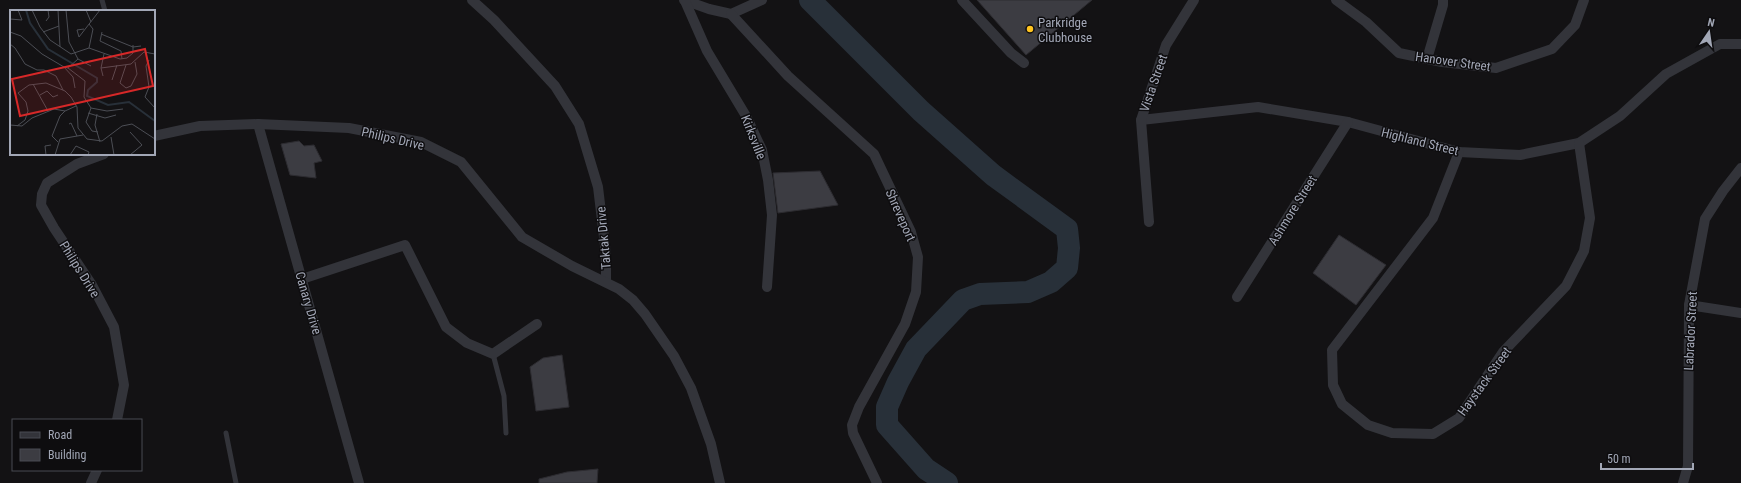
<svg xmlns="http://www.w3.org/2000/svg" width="1741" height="483" viewBox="0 0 1741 483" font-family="'Roboto Condensed',sans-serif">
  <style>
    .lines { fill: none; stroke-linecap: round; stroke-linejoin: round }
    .river { stroke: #283039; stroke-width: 22 }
    .building { fill: #3c3c42; stroke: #2d2c31 }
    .service { stroke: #33343a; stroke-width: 5 }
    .minor { stroke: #33343a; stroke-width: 10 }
    .poi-dot { fill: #ffc420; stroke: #0e0d0f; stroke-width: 1.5 }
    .labels { text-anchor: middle; stroke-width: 3; stroke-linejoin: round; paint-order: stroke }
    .poi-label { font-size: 13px; fill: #a2a7b6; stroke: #0e0d0f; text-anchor: start }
    .street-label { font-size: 13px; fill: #a2a7b6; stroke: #0e0d0f }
    .inset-river { fill: none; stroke: #283039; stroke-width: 2 }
    .inset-road { fill: none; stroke: #4c4e55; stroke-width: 1 }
    .view { fill: #d62828; fill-opacity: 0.15; stroke: #d62828; stroke-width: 2 }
    .inset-edge { fill: none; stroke: #a2a7b6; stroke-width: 2 }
  </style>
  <rect width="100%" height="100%" fill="#131214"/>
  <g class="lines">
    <polyline class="river" points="810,0 921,111 993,175 1067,229 1069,248 1067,268 1051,282 1028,292 980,294 963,300 916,349 898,382 887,407 887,425 926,469 947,483"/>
  </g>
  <g class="building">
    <polygon points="977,0 1092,0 1026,55"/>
    <polygon points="299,141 304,146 314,145 322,161 314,163 316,178 290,175 281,144"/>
    <polygon points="820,171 838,205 778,213 773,173"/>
    <polygon points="1339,235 1386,265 1356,305 1313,273"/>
    <polygon points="562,355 569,407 536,411 530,367 543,358"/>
    <polygon points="598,469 597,483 539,483 539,479 567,472"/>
  </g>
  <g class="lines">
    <g class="service">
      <polyline points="102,0 105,11"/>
      <polyline points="493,354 504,396 506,433"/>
      <polyline points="226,433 236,483"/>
    </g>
    <g class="minor">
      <polyline points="472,0 494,20 555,86 579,124 598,187 606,254 606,282"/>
      <polyline points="684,0 709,9 731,14 762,0"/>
      <polyline points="962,0 1011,53 1024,63"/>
      <polyline points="1336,0 1366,22 1399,53 1442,62 1496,68 1552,49 1575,25 1584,0"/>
      <polyline points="685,1 707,51 746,116 762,150 768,180 772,215 767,287"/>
      <polyline points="731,14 788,76 874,154 911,232 918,257 916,292 905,324 859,407 852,425 853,433 877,483"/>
      <polyline points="1427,59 1443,5 1443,0"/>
      <polyline points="1141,120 1258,107 1348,122 1459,152 1520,155 1579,143 1620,116 1666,74 1720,44 1741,44"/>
      <polyline points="258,124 359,483"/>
      <polyline points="154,136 200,126 258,124 349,128 421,142 461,162 522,237 572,266 619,289 633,300 645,314 674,356 691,388 711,444 720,483"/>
      <polyline points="1459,152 1433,218 1332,350 1333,385 1342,404 1368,425 1392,433 1433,434 1459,418 1503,352 1566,286 1584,251 1590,218 1579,143"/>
      <polyline points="104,154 77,164 47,183 42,194 41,205 54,228 92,285 114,327 124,385 117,420"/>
      <polyline points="1149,222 1141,120 1166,45 1194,0"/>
      <polyline points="302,279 405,245 446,327 467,343 493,354 537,324"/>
      <polyline points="1237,297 1348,122"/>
      <polyline points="1689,305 1741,313"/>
      <polyline points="91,483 97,470"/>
      <polyline points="1683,483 1688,466 1689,305 1705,219 1723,191 1741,168"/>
    </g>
  </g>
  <circle class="poi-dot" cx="1030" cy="29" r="4"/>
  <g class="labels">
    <g class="poi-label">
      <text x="1038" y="27">Parkridge<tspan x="1038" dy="15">Clubhouse</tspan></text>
    </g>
    <g class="street-label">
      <text transform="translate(1453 61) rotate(8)" y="5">Hanover Street</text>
      <text transform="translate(1153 83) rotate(-71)" y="5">Vista Street</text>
      <text transform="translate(754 137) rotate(68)" y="5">Kirksville</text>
      <text transform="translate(393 138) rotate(13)" y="5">Philips Drive</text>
      <text transform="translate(1420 141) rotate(14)" y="5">Highland Street</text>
      <text transform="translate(1292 210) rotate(-58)" y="5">Ashmore Street</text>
      <text transform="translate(901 215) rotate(66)" y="5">Shreveport</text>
      <text transform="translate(603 238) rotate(-95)" y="5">Taktak Drive</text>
      <text transform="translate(80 269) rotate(58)" y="5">Philips Drive</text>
      <text transform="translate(309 303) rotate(74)" y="5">Canary Drive</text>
      <text transform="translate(1690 331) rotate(-87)" y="5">Labrador Street</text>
      <text transform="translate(1484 381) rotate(-54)" y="5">Haystack Street</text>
    </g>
  </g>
  <g transform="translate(10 10)">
    <rect width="145" height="145" fill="#131214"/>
    <path class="inset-river" d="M 16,0 L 20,13 L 38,39 L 87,68 L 87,72 L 78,80 L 77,86 L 98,95 L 119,92 L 145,111"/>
    <path class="inset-road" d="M 22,0 L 30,17 L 40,30 L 61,44 L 79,38 L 110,49 L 117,48 L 123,43 L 123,35M 48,0 L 50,37M 56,0 L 59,32 L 68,49M 76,0 L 81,12M 0,9 L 12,10 L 8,0M 36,11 L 39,7 L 38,0M 0,22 L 11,26 L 32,44 L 54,57 L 58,58 L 68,49M 33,22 L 49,16M 92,22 L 90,31 L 111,41 L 112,49M 91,24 L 123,37 L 131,36M 69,27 L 90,0M 69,27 L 67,20 L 74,19M 0,34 L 5,38 L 15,54 L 27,60 L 34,60 L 46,66 L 53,80M 79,38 L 83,19 L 79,14M 68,49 L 81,56M 139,50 L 136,56 L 139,77 L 135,87 L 145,98M 116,55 L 110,73 L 116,78 L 121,76 L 127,64 L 125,52M 54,57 L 63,67 L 65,78M 58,58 L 75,71 L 74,87 L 81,98M 91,58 L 121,54 L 134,42 L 145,44M 93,66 L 91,58 L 94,44M 102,70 L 107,55M 23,74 L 38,101M 30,85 L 37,81 L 43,87 L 48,85M 81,98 L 76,112 L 82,121 L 88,122M 81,98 L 97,101 L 113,99M 78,103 L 95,108 L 106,105M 87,104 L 85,115 L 90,132M 59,114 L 61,113 L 67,126M 0,115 L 12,116 L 22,108 L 44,99 L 55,101M 7,116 L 15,110 L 18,101 L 16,92 L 8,83 L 19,75 L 36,73 L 55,81 L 61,87 L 67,97 L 68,118 L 77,129 L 92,131 L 112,116 L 122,114 L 145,129M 120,122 L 132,135 L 120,145M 101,127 L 104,145M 48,132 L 42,126 L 50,106 L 55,101 L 66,96M 36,145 L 35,136 L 41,135M 45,145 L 50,129 L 73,125M 60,145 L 66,136 L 79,142 L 78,145"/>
    <path class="view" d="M 135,39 L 143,76 L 10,106 L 2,69 Z"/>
    <rect width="145" height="145" class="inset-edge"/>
  </g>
  <rect x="12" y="419" width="130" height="52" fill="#0e0d0f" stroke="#494b52"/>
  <rect x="20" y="432" width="20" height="6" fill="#33343a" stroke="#494b52"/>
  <text x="48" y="439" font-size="12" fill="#a2a7b6">Road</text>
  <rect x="20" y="449" width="20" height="12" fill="#3c3c42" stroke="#494b52"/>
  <text x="48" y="459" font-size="12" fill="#a2a7b6">Building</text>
  <g transform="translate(1709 32) rotate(13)" stroke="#0e0d0f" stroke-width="3" paint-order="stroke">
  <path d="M0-3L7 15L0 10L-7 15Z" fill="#a2a7b6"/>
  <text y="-6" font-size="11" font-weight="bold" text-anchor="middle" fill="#a2a7b6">N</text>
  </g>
  <path d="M1601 463v6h92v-6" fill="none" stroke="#a2a7b6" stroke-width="2"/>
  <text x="1607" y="463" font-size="12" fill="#a2a7b6" stroke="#0e0d0f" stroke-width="3" paint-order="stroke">50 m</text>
</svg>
